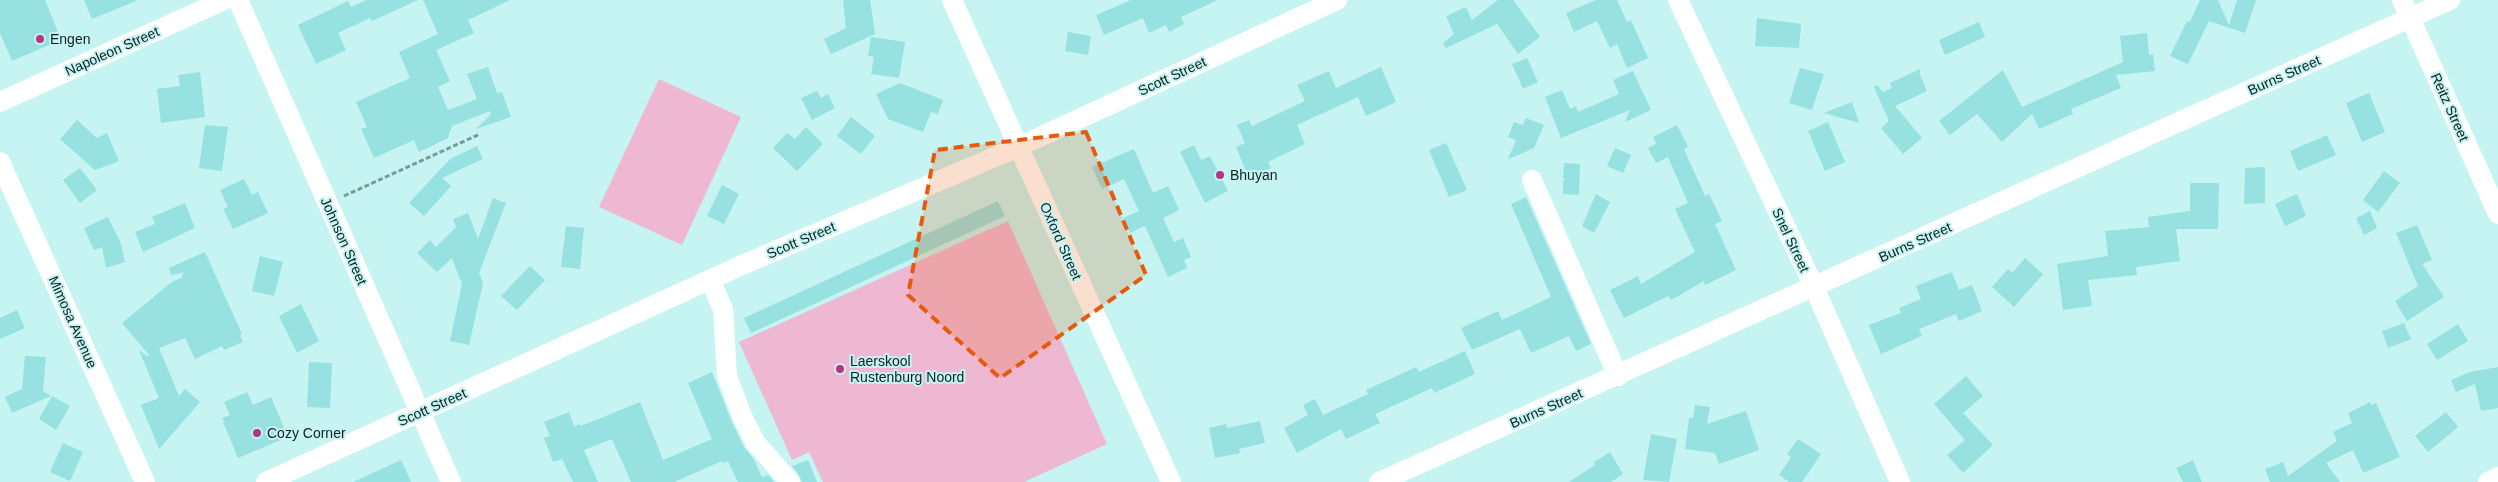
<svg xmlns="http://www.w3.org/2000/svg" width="2498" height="482" viewBox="0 0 2498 482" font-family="Arial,sans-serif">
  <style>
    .green { fill: #eeb8d3 }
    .building { fill: #97e1e0 }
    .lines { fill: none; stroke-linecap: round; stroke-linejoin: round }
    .path { stroke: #789b9a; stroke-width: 3; stroke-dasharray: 5 2.5; stroke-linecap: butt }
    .minor { stroke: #fff; stroke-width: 20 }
    .marked { fill: #e8590c; fill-opacity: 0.2; stroke: #e8590c; stroke-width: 4; stroke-dasharray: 10 6; stroke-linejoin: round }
    .poi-dot { fill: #b43583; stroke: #c5f4f3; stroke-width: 2 }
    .labels { text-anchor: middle; stroke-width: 4; stroke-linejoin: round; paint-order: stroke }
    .poi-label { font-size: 14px; fill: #0f2121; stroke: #c5f4f3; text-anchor: start }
    .street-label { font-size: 14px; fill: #0f2121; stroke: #c5f4f3 }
  </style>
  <rect width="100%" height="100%" fill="#c5f4f3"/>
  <g class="green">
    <polygon points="659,79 741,117 682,245 599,207"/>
    <polygon points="1008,221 1107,444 1024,482 823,482 809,452 792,460 739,342"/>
  </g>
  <g class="building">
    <polygon points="0,0 45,0 61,40 12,61 0,33"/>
    <polygon points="84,0 138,0 92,19"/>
    <polygon points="367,0 418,0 372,21 370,18 338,33 346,50 316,64 298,25 348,1 351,7"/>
    <polygon points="423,0 510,0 468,20 474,33 436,50 450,81 438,87 448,110 477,99 467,74 488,67 497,93 502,92 511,117 476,129 491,114 490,111 452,126 448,138 419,152 414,140 374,158 361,129 367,127 356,102 410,78 399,52 438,34"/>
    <polygon points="843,0 870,0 875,34 831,54 824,39 846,28"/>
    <polygon points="1131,0 1218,0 1181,17 1184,24 1169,32 1166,25 1149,33 1143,18 1104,35 1096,15"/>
    <polygon points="1498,0 1513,0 1540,37 1518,54 1497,24 1446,48 1443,43 1454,34 1446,16 1466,7 1472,20"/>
    <polygon points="1596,0 1617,0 1627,22 1631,20 1648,58 1627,68 1617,44 1610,48 1597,21 1574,32 1566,13"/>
    <polygon points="2200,0 2218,0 2229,25 2237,0 2256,0 2245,33 2209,21 2188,64 2170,56 2187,21 2190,22"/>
    <polygon points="1757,18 1801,24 1799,48 1755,46"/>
    <polygon points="1979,22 1985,37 1945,55 1939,40"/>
    <polygon points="1068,32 1091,36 1088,55 1065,51"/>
    <polygon points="2147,33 2149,55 2153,54 2155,71 2116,75 2121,88 2071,109 2073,114 2039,129 2032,114 2002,142 1977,114 1950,135 1939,121 2003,70 2022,107 2123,62 2120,36"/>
    <polygon points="871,37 905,42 899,78 871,74 874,57 868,56"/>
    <polygon points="1527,58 1538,82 1523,89 1512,64"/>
    <polygon points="1381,67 1396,102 1366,116 1358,97 1297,125 1305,144 1268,162 1271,168 1249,178 1236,147 1245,143 1237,125 1249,120 1252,126 1305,101 1297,85 1329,71 1336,88"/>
    <polygon points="1800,68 1824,74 1812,110 1789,103"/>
    <polygon points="1920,69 1920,75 1927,91 1895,106 1922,138 1903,154 1881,128 1889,121 1874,87 1877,85 1883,92 1892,88 1890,83"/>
    <polygon points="1633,71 1651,110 1625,122 1630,110 1561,138 1545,97 1562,90 1570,109 1576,106 1578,112 1619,94 1613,80"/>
    <polygon points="200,72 205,117 161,123 157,89 180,86 178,75"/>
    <polygon points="900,83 943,100 938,114 931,112 923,132 888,119 876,94"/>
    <polygon points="817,91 821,98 828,94 835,108 812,120 801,98"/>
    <polygon points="2369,93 2385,132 2362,142 2346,103"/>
    <polygon points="1852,102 1859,123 1824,113"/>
    <polygon points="851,117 875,136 861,154 837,136"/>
    <polygon points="1526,118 1544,125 1534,148 1508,159 1516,140 1508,137 1514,122 1523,125"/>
    <polygon points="77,120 97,138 107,133 119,161 95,170 60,139"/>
    <polygon points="1828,122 1845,162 1825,171 1808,131"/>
    <polygon points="205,125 228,127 222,171 199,168"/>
    <polygon points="1677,125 1688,147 1684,149 1705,196 1709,194 1722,221 1715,224 1736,270 1705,285 1704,281 1671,300 1668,296 1624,318 1610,290 1638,276 1641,284 1695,252 1675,209 1688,203 1668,157 1656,163 1648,148 1656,144 1653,137"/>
    <polygon points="806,127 823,144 797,171 773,148 787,133 795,139"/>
    <polygon points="2327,135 2336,155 2298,171 2290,151"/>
    <polygon points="1446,143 1467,190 1449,197 1429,150"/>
    <polygon points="1194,145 1201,160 1210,156 1228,191 1205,203 1180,152"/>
    <polygon points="477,146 483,159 442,178 451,186 424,216 409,203 450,159"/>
    <polygon points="1615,148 1631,155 1623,173 1607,166"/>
    <polygon points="1134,149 1153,193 1168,186 1179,210 1163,218 1174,242 1183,238 1191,257 1184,260 1187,268 1168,277 1145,226 1130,233 1123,218 1139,211 1124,179 1102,189 1092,167"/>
    <polygon points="1564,163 1580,164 1579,195 1563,194 1563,181 1566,179 1563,178"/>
    <polygon points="2265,167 2265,203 2244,204 2245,168"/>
    <polygon points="80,168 97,190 80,203 63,180"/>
    <polygon points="2384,171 2400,183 2378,212 2363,200"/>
    <polygon points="244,179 252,195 258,192 268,213 233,229 223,209 228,207 220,190"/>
    <polygon points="2190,183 2219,183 2218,229 2176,229 2180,261 2136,267 2137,275 2088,280 2092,306 2063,310 2057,264 2108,256 2105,231 2149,227 2148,217 2190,211"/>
    <polygon points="722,185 739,194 724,224 707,216"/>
    <polygon points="1596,194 1610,202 1594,233 1582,226"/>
    <polygon points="2297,194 2306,216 2285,226 2275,204"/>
    <polygon points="1526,197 1591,344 1576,351 1569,336 1531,353 1520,329 1472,350 1461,328 1498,311 1502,320 1551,297 1511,204"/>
    <polygon points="493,198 506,203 479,273 483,283 469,345 450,341 462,284 452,258 437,272 417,253 430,240 436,247 456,227 453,219 468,213 478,239"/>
    <polygon points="998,201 1005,216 751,333 744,318"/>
    <polygon points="185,203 195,228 143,252 135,232 155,224 152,217"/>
    <polygon points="2370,211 2377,228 2364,235 2356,218"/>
    <polygon points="108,217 121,244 125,262 106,268 102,247 94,250 84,228"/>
    <polygon points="2417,225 2432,260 2422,264 2444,297 2407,321 2395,301 2418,286 2396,233"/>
    <polygon points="566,226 584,228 580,269 561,267"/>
    <polygon points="205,252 242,334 240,335 243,342 224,350 222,346 195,359 185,338 159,348 179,396 185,389 200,402 159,449 141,405 159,398 139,350 147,356 149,355 122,323 172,282 183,277 182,274 185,272 171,275 169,268"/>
    <polygon points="260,256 283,262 274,296 252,291"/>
    <polygon points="2025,258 2043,274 2014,307 1992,287 2008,269 2012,273"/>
    <polygon points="530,266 545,280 517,310 501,296"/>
    <polygon points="1952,272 1959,290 1972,285 1982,311 1959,321 1956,314 1919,329 1922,336 1881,354 1869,325 1901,313 1899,308 1921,299 1916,286"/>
    <polygon points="301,304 319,341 297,353 279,316"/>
    <polygon points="17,310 25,328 0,339 0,318"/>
    <polygon points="2404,323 2411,339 2388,348 2382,331"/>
    <polygon points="2458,324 2468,341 2437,360 2427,344"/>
    <polygon points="1465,351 1475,374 1434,393 1432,388 1375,414 1380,423 1346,439 1341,429 1297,453 1284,428 1308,415 1303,405 1315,399 1323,415 1368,394 1366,390 1416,367 1419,372"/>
    <polygon points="25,356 46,357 43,391 51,396 12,413 5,397 22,389"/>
    <polygon points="309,362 332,363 330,408 307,407"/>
    <polygon points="2498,367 2498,408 2481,411 2475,384 2456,392 2451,380 2470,372"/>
    <polygon points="712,372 731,420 744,447 753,458 762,477 768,475 774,482 738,482 728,461 723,463 722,461 674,482 631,482 612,439 584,450 598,482 573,482 562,459 553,462 544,438 550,436 544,422 569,412 574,426 580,424 581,426 640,402 663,460 712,439 688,383"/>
    <polygon points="1966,376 1983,396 1963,413 1993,445 1963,473 1947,455 1965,440 1934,404"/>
    <polygon points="247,392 253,405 271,397 288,437 238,458 223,422 225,423 222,418 230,415 224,402"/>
    <polygon points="52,396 70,406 56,430 39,419"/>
    <polygon points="2370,402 2371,405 2376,403 2400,457 2363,473 2353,450 2326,463 2340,482 2270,482 2265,469 2283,462 2288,476 2337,441 2333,432 2352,423 2348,413"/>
    <polygon points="1695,405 1710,407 1707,424 1746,411 1759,450 1719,464 1715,453 1685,449 1689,418 1693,418"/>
    <polygon points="2446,412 2458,427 2428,452 2415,436"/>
    <polygon points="1260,421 1265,443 1239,449 1240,453 1215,458 1209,428 1226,424 1227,428"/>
    <polygon points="1651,434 1677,439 1669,482 1643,480"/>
    <polygon points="1798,439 1821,454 1802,482 1789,482 1779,475 1791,457 1787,454"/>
    <polygon points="63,443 83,452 70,481 50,472"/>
    <polygon points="1610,452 1623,474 1611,482 1569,482 1595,465 1594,462"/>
    <polygon points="401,460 411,482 353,482"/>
    <polygon points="808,460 817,482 802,482 799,475 792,466"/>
    <polygon points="2193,460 2202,482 2183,482 2176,468"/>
  </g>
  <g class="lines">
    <polyline class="path" points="344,196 480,134"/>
    <g class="minor">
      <polyline points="238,0 451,482"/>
      <polyline points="952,0 1171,482"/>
      <polyline points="1678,0 1814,287 1900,482"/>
      <polyline points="2402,0 2498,214"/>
      <polyline points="0,102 224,0"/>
      <polyline points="0,162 145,482"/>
      <polyline points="1532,180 1618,376"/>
      <polyline points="710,280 723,309 727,376 742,416 755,442 790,482"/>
      <polyline points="266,482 740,266 1018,147 1337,0"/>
      <polyline points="1379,482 2450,0"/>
      <polyline points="2488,482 2498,477"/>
    </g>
  </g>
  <path class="marked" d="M 1086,132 L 1146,275 L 1000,378 L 908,295 L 935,150 Z"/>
  <g class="poi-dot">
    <circle cx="40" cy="39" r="5"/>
    <circle cx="1220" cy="175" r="5"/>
    <circle cx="840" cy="369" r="5"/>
    <circle cx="257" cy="433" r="5"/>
  </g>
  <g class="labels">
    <g class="poi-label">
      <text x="50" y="44">Engen</text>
      <text x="1230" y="180">Bhuyan</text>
      <text x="850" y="366">Laerskool<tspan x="850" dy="16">Rustenburg Noord</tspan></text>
      <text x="267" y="438">Cozy Corner</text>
    </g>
    <g class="street-label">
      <text transform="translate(112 51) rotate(-24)" y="5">Napoleon Street</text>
      <text transform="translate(2284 75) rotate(-24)" y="5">Burns Street</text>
      <text transform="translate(1172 76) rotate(-25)" y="5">Scott Street</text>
      <text transform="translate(2450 107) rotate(66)" y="5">Reitz Street</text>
      <text transform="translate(801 240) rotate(-23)" y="5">Scott Street</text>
      <text transform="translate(1791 240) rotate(65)" y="5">Snel Street</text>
      <text transform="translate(344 241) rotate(66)" y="5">Johnson Street</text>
      <text transform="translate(1061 241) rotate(66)" y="5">Oxford Street</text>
      <text transform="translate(1915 242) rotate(-24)" y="5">Burns Street</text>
      <text transform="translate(73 322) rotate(66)" y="5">Mimosa Avenue</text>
      <text transform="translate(432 407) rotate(-24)" y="5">Scott Street</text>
      <text transform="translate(1546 408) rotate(-24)" y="5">Burns Street</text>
    </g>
  </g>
</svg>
